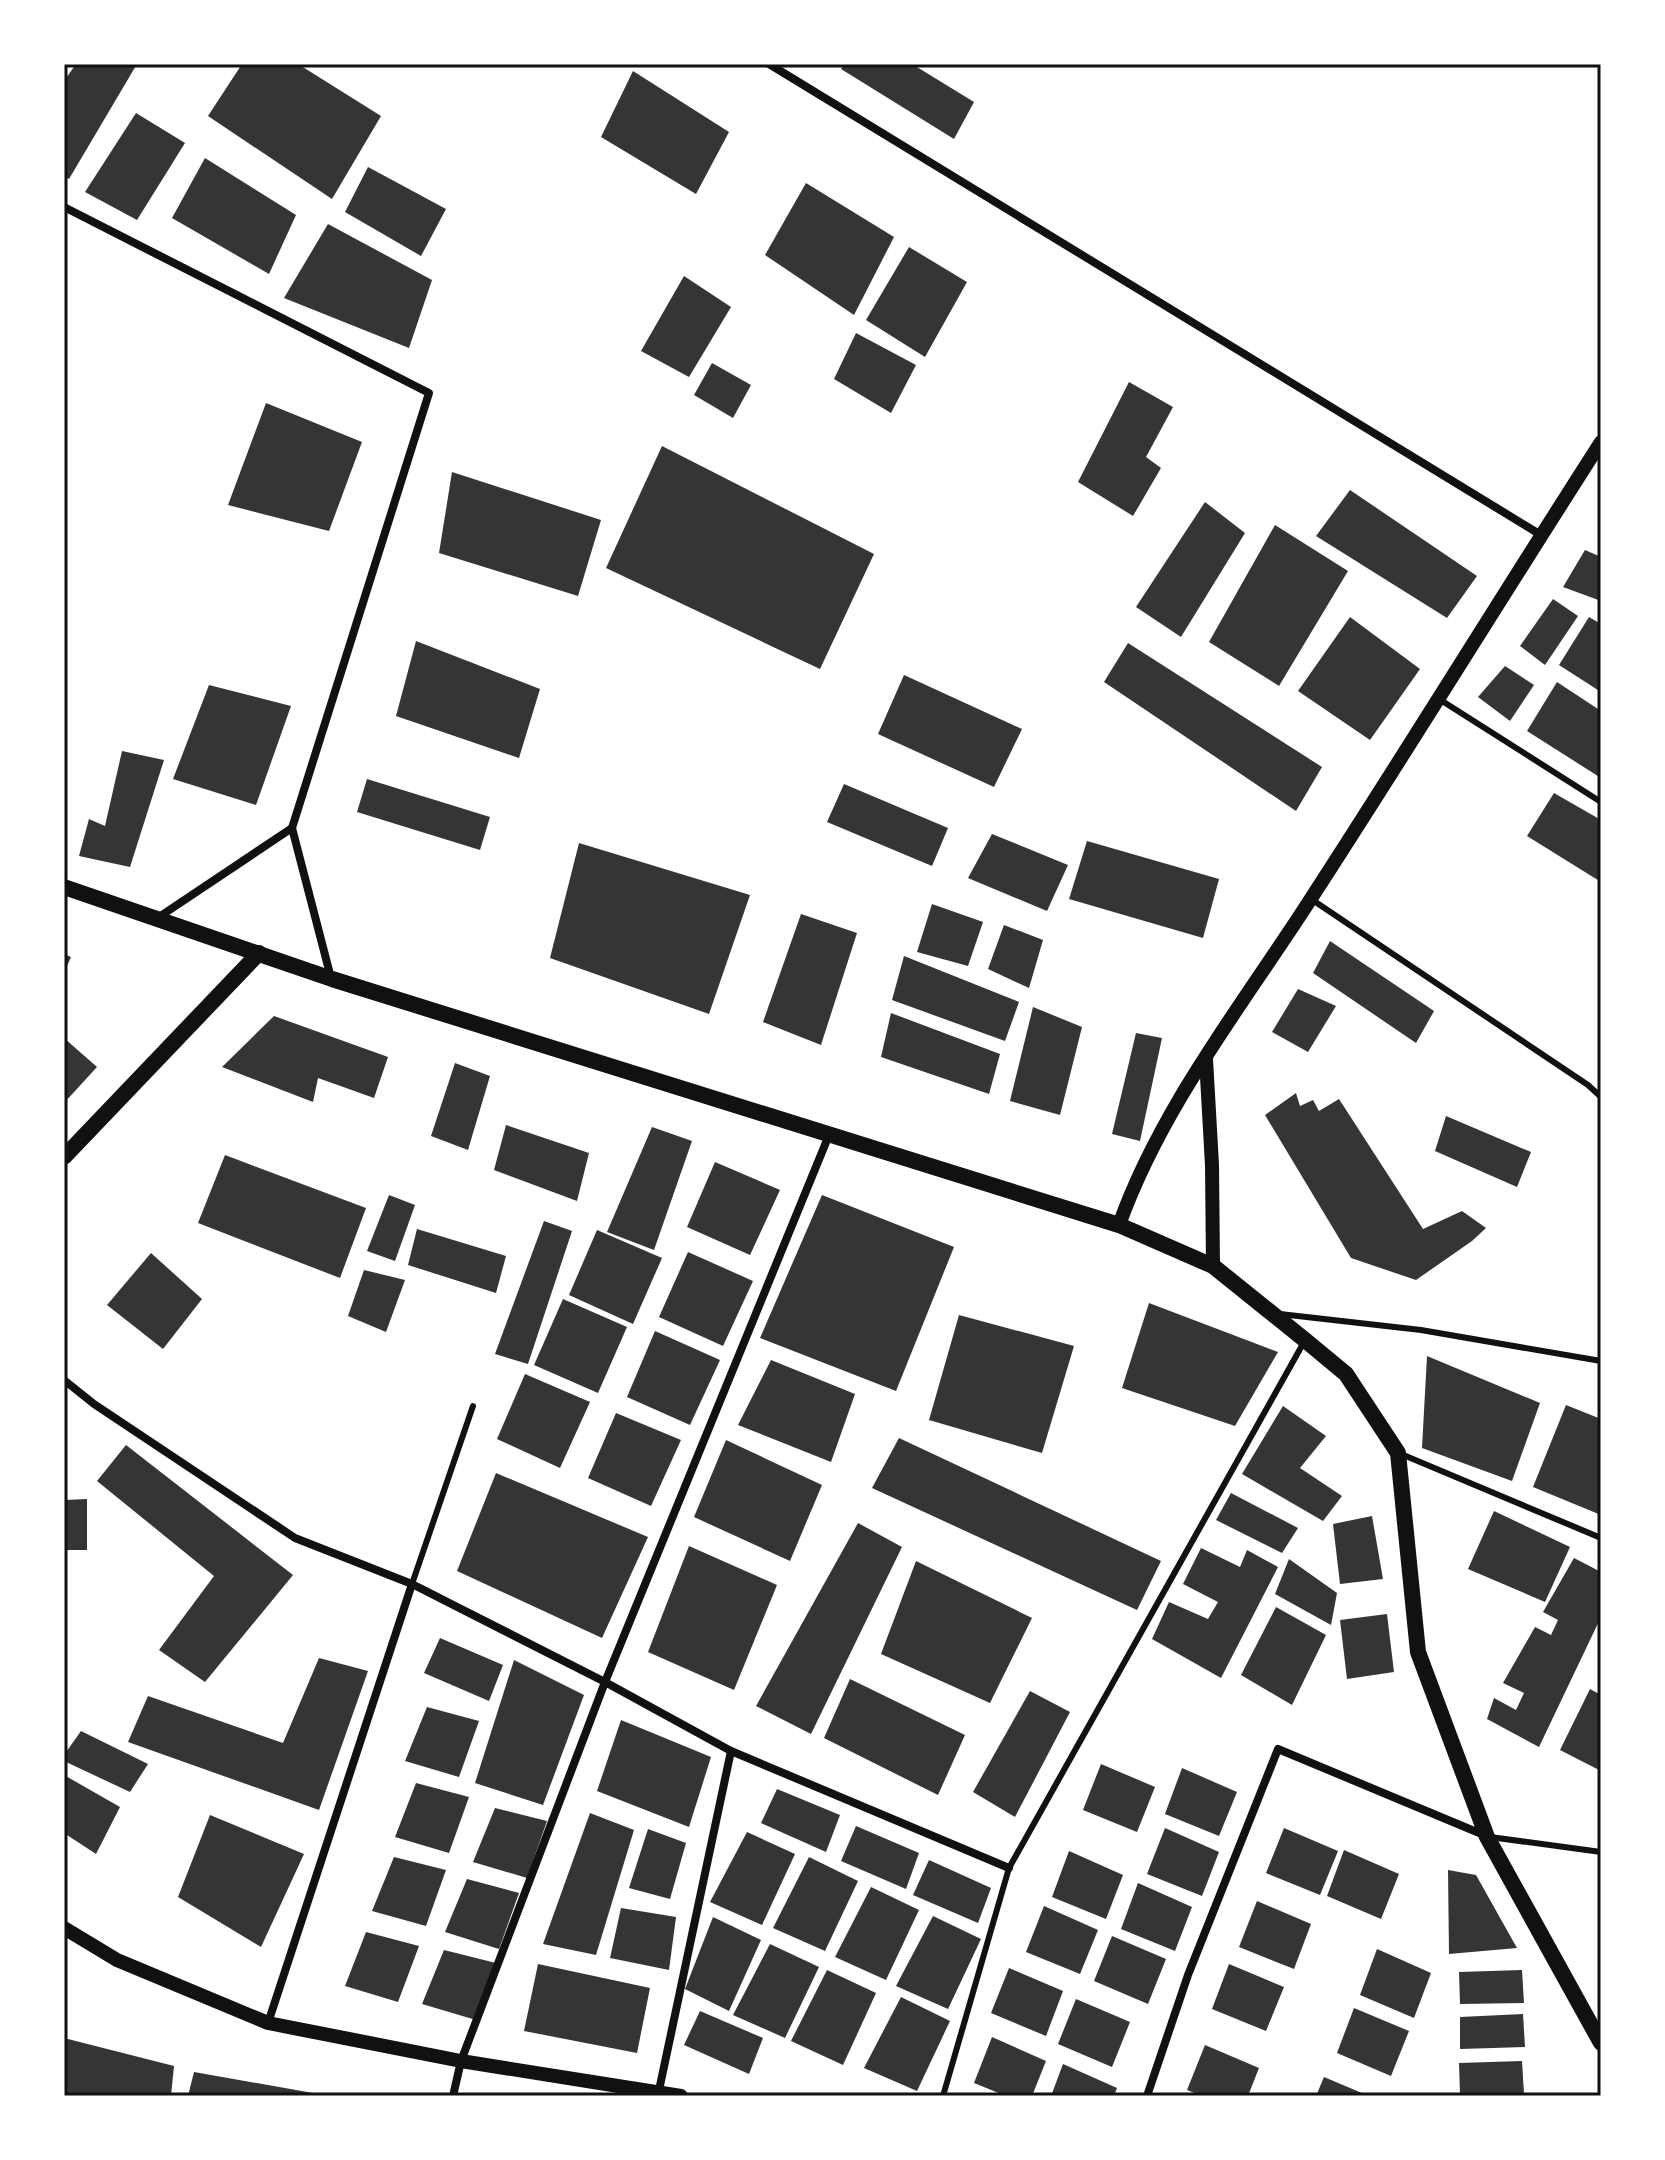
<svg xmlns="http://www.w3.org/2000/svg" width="1665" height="2160" viewBox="0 0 1665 2160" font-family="'PT Sans',sans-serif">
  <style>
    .building { fill: #353535 }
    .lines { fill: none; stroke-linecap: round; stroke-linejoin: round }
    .service { stroke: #111; stroke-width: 6 }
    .minor { stroke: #111; stroke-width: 8 }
    .tertiary { stroke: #111; stroke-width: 14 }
    .secondary { stroke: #111; stroke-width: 16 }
    .neatline { fill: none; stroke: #111; stroke-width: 3 }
  </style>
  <rect width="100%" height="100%" fill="#fff"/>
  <g class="building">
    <polygon points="76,64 137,64 69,179 64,176 64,81"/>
    <polygon points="242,64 298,64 381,116 332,199 208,116"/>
    <polygon points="844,64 912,64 974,102 954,139 841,69"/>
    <polygon points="633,71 729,132 696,194 601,137"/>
    <polygon points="136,113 185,143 137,220 85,192"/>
    <polygon points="205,158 296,215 269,274 172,218"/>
    <polygon points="368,167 446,209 421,256 345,212"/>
    <polygon points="806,183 894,237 854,315 765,255"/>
    <polygon points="328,224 432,280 409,348 284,298"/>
    <polygon points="909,247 967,282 925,357 866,320"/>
    <polygon points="684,276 731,307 689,377 641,351"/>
    <polygon points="856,333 916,365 891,413 834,379"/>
    <polygon points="712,363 751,385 733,418 694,395"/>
    <polygon points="1129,382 1173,407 1146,457 1161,468 1133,516 1078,482"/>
    <polygon points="266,403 362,442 329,531 228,505"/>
    <polygon points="662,446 874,554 820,669 606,568"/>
    <polygon points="452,472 601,520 578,596 439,553"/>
    <polygon points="1350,490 1477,576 1447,618 1316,536"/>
    <polygon points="1205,502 1245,533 1181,637 1136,607"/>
    <polygon points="1275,525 1348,571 1279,686 1209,642"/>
    <polygon points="1585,550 1601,557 1601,601 1563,587"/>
    <polygon points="1553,599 1578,616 1545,665 1520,646"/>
    <polygon points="1350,617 1420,669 1370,740 1298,691"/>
    <polygon points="1589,617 1601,624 1601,692 1559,665"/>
    <polygon points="416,641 540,689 519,758 396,716"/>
    <polygon points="1128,643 1322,767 1296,811 1104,682"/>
    <polygon points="1505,666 1534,685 1510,721 1478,697"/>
    <polygon points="904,675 1022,729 994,787 878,734"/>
    <polygon points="1557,682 1601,711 1601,778 1527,731"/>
    <polygon points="209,685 291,706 256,805 173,779"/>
    <polygon points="122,751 164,760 130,867 79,856 89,819 105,826"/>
    <polygon points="367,779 490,817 480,850 357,812"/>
    <polygon points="844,784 948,828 932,866 827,822"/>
    <polygon points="1554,793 1601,820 1601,882 1527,836"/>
    <polygon points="992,834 1068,865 1047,911 968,878"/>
    <polygon points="1087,841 1219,879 1203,938 1069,899"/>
    <polygon points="579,843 750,895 709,1014 550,958"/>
    <polygon points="932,904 983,922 968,966 917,952"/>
    <polygon points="801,914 857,933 821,1045 763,1022"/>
    <polygon points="1004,925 1043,940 1029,988 988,969"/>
    <polygon points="1330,941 1434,1011 1416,1043 1313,973"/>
    <polygon points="64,954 71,957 64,973"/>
    <polygon points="904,956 1019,1002 1005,1041 892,1000"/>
    <polygon points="1298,989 1336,1006 1308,1052 1272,1032"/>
    <polygon points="1033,1007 1082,1027 1060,1115 1010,1101"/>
    <polygon points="891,1013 1000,1054 989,1094 881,1057"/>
    <polygon points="274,1016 388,1057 374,1098 318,1078 313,1102 222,1067"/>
    <polygon points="1136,1033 1162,1038 1140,1141 1112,1134"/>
    <polygon points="64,1038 97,1067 64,1103"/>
    <polygon points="455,1063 490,1076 468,1150 431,1136"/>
    <polygon points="1296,1093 1300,1106 1313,1100 1319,1111 1339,1099 1423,1229 1462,1211 1486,1228 1472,1241 1416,1280 1351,1258 1265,1115"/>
    <polygon points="1446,1116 1531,1152 1517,1187 1435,1151"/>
    <polygon points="506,1125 589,1153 577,1201 494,1170"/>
    <polygon points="652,1127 692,1141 654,1250 607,1232"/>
    <polygon points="225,1155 366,1208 340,1278 198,1223"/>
    <polygon points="715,1162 780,1190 750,1255 687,1227"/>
    <polygon points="389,1195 415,1205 395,1261 367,1251"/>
    <polygon points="822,1195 954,1247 896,1391 760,1338"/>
    <polygon points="544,1221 572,1231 528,1364 495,1354"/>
    <polygon points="417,1229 506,1256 496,1293 408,1265"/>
    <polygon points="597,1230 662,1258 633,1324 569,1295"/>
    <polygon points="688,1252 753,1281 723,1346 659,1317"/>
    <polygon points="151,1253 202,1299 163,1349 107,1305"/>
    <polygon points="364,1270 405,1280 386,1332 348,1316"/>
    <polygon points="563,1299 627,1327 598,1393 534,1365"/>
    <polygon points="1149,1303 1278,1352 1235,1426 1122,1388"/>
    <polygon points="959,1315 1074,1346 1042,1453 929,1420"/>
    <polygon points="655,1331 720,1360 690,1425 627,1397"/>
    <polygon points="1427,1356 1540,1403 1512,1481 1422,1448"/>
    <polygon points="771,1360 855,1394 831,1462 738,1425"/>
    <polygon points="525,1374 590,1402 560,1468 497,1439"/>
    <polygon points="1566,1405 1601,1419 1601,1515 1533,1487"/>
    <polygon points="1283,1406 1326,1436 1300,1468 1342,1496 1323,1521 1242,1474"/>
    <polygon points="616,1413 681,1440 651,1506 588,1478"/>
    <polygon points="899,1438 1161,1561 1137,1610 872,1488"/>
    <polygon points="726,1440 822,1485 790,1561 694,1517"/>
    <polygon points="126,1445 293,1575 205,1682 159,1650 214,1576 97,1481"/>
    <polygon points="496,1473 648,1537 602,1638 457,1571"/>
    <polygon points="1231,1493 1298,1528 1282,1553 1216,1520"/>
    <polygon points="87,1499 87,1550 64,1550 64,1500"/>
    <polygon points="1494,1511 1570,1547 1545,1602 1468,1569"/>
    <polygon points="1372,1516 1383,1579 1340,1584 1333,1524"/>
    <polygon points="858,1523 902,1547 811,1734 756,1706"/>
    <polygon points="689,1546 777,1585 734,1690 648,1652"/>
    <polygon points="1201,1548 1240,1567 1247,1550 1278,1567 1221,1678 1152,1639 1169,1602 1208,1619 1218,1602 1183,1584"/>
    <polygon points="1574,1558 1601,1572 1601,1617 1539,1747 1487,1719 1494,1698 1516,1710 1524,1693 1503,1683 1535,1627 1551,1635 1558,1620 1543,1612"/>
    <polygon points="1289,1559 1337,1593 1331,1625 1275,1594"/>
    <polygon points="916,1561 1032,1618 990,1703 881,1654"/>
    <polygon points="1276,1607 1326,1635 1292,1705 1241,1675"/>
    <polygon points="1387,1614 1394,1672 1347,1679 1340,1620"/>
    <polygon points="440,1638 503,1665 489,1701 424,1673"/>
    <polygon points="319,1658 368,1671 319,1810 128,1742 148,1696 283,1743"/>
    <polygon points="514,1660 584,1695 543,1805 475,1783"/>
    <polygon points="850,1679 965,1735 938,1795 824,1738"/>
    <polygon points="1590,1689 1601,1695 1601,1771 1560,1750"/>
    <polygon points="1030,1691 1070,1712 1015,1817 973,1792"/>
    <polygon points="427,1707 479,1721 459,1777 405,1761"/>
    <polygon points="621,1720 711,1757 689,1827 597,1791"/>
    <polygon points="81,1731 148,1764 130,1792 64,1761 64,1755"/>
    <polygon points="1101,1764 1155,1787 1137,1832 1083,1810"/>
    <polygon points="1182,1768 1237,1792 1219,1836 1165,1814"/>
    <polygon points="64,1775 120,1807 96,1854 64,1833"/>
    <polygon points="416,1783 469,1797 449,1853 395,1837"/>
    <polygon points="777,1789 840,1815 826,1852 761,1823"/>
    <polygon points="495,1808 547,1821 527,1878 473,1862"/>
    <polygon points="590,1813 634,1830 596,1955 543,1944"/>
    <polygon points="210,1815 304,1854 261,1947 178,1897"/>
    <polygon points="856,1826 919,1853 906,1889 841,1861"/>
    <polygon points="1165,1828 1219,1852 1202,1896 1147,1874"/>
    <polygon points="1284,1828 1338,1851 1320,1895 1266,1873"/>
    <polygon points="648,1829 686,1843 670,1899 629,1888"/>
    <polygon points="747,1832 795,1854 762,1925 710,1902"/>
    <polygon points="1344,1850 1399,1874 1381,1919 1327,1896"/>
    <polygon points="1069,1851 1123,1875 1106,1919 1052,1897"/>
    <polygon points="394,1857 446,1870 426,1926 372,1911"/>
    <polygon points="809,1857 858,1881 825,1951 773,1928"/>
    <polygon points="929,1860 991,1888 978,1923 913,1895"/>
    <polygon points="1448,1870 1476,1875 1517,1948 1449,1954"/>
    <polygon points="467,1879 519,1893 499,1949 445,1932"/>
    <polygon points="1138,1883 1192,1907 1175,1951 1121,1929"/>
    <polygon points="871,1887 919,1910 886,1980 835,1957"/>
    <polygon points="1257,1901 1311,1924 1294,1969 1239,1947"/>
    <polygon points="1044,1906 1098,1930 1080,1974 1026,1952"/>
    <polygon points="621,1908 676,1917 669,1970 610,1958"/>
    <polygon points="933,1916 981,1939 948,2009 896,1986"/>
    <polygon points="713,1917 761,1940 729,2011 685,1989"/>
    <polygon points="366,1932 419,1946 398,2002 345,1986"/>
    <polygon points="1112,1936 1166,1959 1148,2004 1094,1981"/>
    <polygon points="770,1944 819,1967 785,2038 733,2015"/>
    <polygon points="1377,1949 1431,1973 1414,2018 1360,1995"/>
    <polygon points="444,1950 496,1963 476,2020 422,2004"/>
    <polygon points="538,1964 650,1988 637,2053 524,2031"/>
    <polygon points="1229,1964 1284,1987 1266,2031 1212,2009"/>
    <polygon points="1009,1968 1063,1991 1046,2036 991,2013"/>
    <polygon points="827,1970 876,1993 843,2065 791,2041"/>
    <polygon points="1522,1970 1524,2003 1460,2004 1459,1972"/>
    <polygon points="901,1997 950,2021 917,2091 864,2068"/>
    <polygon points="1076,1999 1130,2022 1112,2067 1058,2044"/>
    <polygon points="1354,2008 1409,2031 1391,2076 1337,2053"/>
    <polygon points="700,2011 763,2038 749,2074 684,2045"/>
    <polygon points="1523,2014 1525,2047 1460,2049 1460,2017"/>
    <polygon points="992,2037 1046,2061 1032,2096 1006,2096 974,2083"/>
    <polygon points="64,2038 174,2066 171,2096 64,2096"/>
    <polygon points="1205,2045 1259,2068 1248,2096 1202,2096 1187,2090"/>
    <polygon points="1522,2061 1524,2094 1460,2095 1459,2063"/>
    <polygon points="1063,2064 1117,2088 1114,2096 1051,2096"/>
    <polygon points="194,2072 313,2093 312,2096 188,2096"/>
    <polygon points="1324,2077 1369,2096 1316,2096"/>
  </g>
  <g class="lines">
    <g class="service">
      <polyline points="1439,699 1601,802"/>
      <polyline points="1311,899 1588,1085 1601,1097"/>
      <polyline points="1280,1314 1421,1330 1601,1361"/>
      <polyline points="1401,1454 1601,1538"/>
      <polyline points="412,1584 473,1406"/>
      <polyline points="1490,1837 1601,1852"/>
      <polyline points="943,2096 1009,1868 1304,1342"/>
    </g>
    <g class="minor">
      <polyline points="769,64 1541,535"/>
      <polyline points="64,207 429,393 292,828 156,919"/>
      <polyline points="292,828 331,978"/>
      <polyline points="64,1380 94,1404 295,1538 412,1584 605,1682 731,1751 1009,1868"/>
      <polyline points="268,2023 412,1584"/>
      <polyline points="658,2095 731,1751"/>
      <polyline points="453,2096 461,2061 605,1682 829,1135"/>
      <polyline points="1147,2096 1188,1975 1278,1749 1484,1835"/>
    </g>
    <g class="tertiary">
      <polyline points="1206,1059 1212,1165 1213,1266"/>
      <path d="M 1119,1225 C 1162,1105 1244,1003 1312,897 C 1410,746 1504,593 1601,442"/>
      <polyline points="64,1928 117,1960 268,2023 461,2061 681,2096"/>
    </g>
    <g class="secondary">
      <polyline points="64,887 332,979 1119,1225 1213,1266 1305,1340 1346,1374 1398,1453 1418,1652 1487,1837 1601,2043"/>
      <polyline points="64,1157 259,953"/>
    </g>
  </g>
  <rect width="1665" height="2160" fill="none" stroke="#ffffff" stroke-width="132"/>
  <rect x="66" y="66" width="1533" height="2028" class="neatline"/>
</svg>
